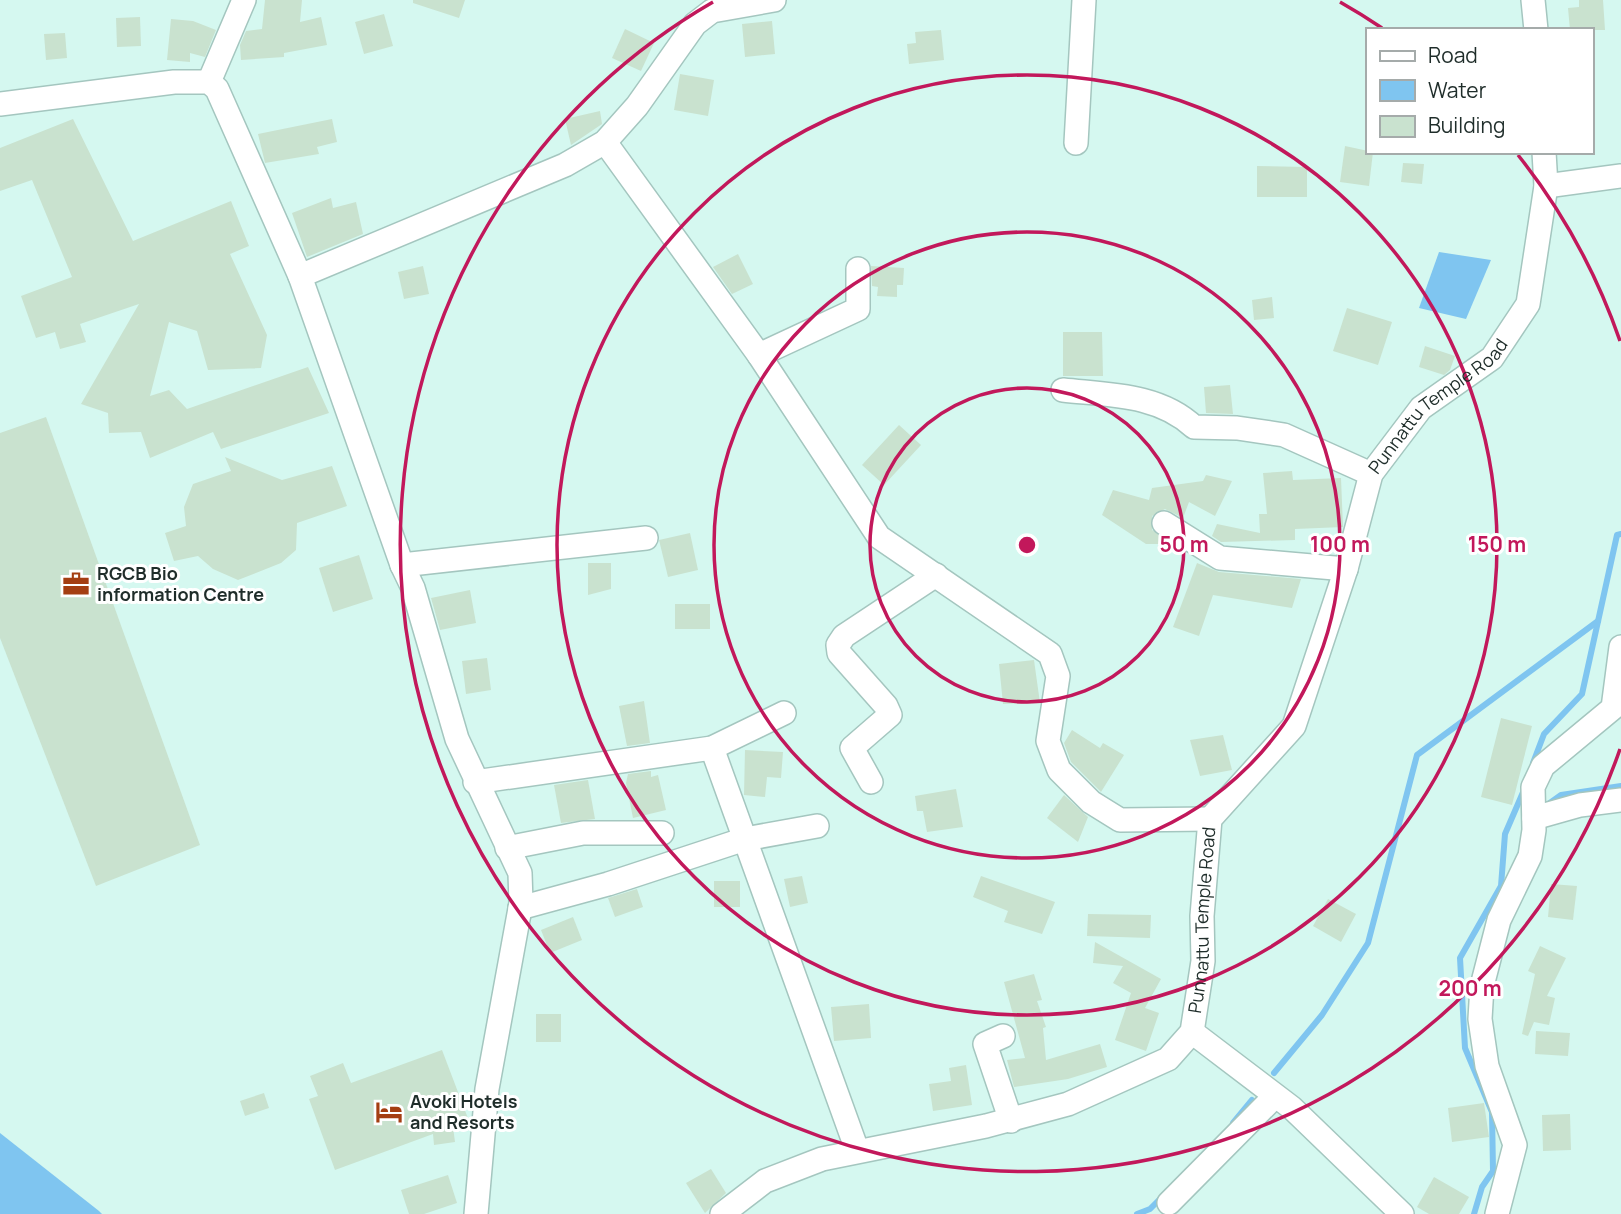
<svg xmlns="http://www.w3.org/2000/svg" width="1621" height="1214" viewBox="0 0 1621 1214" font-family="Manrope,sans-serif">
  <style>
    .water { fill: #7fc5f0 }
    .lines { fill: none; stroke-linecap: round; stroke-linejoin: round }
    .stream { stroke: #7fc5f0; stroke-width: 6 }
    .building { fill: #c9e2cf }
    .minor-casing { stroke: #a4c6bf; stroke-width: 26 }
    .minor { stroke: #fff; stroke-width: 23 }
    .ring { fill: none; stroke: #c2185b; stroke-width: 3.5 }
    .labels { text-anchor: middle; stroke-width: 6; stroke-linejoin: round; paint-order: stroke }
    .street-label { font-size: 18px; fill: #1f2d2a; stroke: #fff }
    .poi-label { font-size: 18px; font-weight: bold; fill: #1f2d2a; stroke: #fff; text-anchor: start }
    .centre { fill: #c2185b; stroke: #fff; stroke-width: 3.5 }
    .ring-label { font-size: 21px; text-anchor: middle; font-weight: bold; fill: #c2185b; stroke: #fff; stroke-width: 6; stroke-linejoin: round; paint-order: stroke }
  </style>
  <rect width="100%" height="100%" fill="#d5f8f0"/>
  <g class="water">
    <polygon points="1439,252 1491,260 1466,319 1419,308"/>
    <polygon points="0,1133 99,1211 102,1214 0,1214"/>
  </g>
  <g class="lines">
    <g class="stream">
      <polyline points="1533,763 1544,734 1582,694 1617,535 1621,534"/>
      <polyline points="1547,805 1561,795 1621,786"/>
      <polyline points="1274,1073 1322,1015 1368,943 1417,755 1598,621"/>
      <polyline points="1233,1123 1252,1100"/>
      <polyline points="1137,1214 1150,1209 1163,1196"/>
      <polyline points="1474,1214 1482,1187 1493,1171 1492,1112 1465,1048 1460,958 1501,886 1505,834 1524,790"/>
    </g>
  </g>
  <g class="building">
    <polygon points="265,0 302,0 300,22 321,17 327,45 284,53 284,57 241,60 240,45 246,31 262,29"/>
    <polygon points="413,0 465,0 459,18 413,3"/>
    <polygon points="1579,0 1603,0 1605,30 1570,30 1568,8 1579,7"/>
    <polygon points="384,14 393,46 364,54 355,22"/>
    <polygon points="140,17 141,46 117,47 116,18"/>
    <polygon points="171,19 193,21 216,30 205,57 190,53 190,62 167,60"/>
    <polygon points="772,21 775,54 745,57 742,24"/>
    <polygon points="625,29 654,43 641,71 612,58"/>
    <polygon points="941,30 944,60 909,64 907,44 916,43 915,32"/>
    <polygon points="65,33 67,58 46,60 44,34"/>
    <polygon points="680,74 714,80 708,116 674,110"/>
    <polygon points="600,111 602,124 571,145 565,119"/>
    <polygon points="73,119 133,241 231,201 249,246 230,254 267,335 261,368 208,370 197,331 169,322 150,396 169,390 187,409 308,367 329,413 221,449 213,432 150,458 141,432 109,433 108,413 81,404 139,304 80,324 86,342 60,349 55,332 36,338 21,296 72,277 32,180 0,191 0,148"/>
    <polygon points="332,119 337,142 317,147 319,154 265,163 258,134"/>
    <polygon points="1345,146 1373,152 1369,186 1340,182"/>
    <polygon points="1403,163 1424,164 1422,184 1401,182"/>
    <polygon points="1257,166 1307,167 1307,197 1257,197"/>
    <polygon points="331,198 333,208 356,202 363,234 307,257 292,213"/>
    <polygon points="738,254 753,284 732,294 713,267"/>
    <polygon points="423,266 429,294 404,299 398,272"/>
    <polygon points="871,266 904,268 903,285 897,285 897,297 877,296 878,287 872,286"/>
    <polygon points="1272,297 1274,318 1254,320 1252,300"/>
    <polygon points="1347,308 1392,322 1378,365 1333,351"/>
    <polygon points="1063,332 1102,332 1103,376 1063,376"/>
    <polygon points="1425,346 1455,356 1450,370 1444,375 1419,367"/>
    <polygon points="1230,385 1233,414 1206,413 1204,387"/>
    <polygon points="46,417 200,845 96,886 0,638 0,433"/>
    <polygon points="899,425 921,445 884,485 862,465"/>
    <polygon points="225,457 282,480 332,466 347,506 297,523 296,550 281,563 238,580 213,569 198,556 174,561 165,533 186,526 184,507 193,484 231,471"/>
    <polygon points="1292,471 1293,480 1341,478 1343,527 1295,529 1295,540 1221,542 1212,536 1217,524 1260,533 1259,514 1267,514 1263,473"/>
    <polygon points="1206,475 1232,481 1215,516 1189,502 1183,518 1165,509 1152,516 1152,530 1171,544 1146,544 1102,515 1113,490 1149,500 1152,488 1203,481"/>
    <polygon points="690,533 698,570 668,577 659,540"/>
    <polygon points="359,555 373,599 333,612 319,568"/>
    <polygon points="588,563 611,563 611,589 588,595"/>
    <polygon points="1197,563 1219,572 1301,579 1292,608 1213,595 1199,636 1173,627"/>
    <polygon points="470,590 476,623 440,630 431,598"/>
    <rect x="675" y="604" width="35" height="25"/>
    <polygon points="487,658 491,690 466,694 462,661"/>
    <polygon points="1034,660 1040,703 1003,704 999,664"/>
    <polygon points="644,701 650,743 627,746 619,706"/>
    <polygon points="1501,718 1532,726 1512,805 1481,797"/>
    <polygon points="1072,730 1100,748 1103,743 1124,755 1101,792 1071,762 1064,743"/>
    <polygon points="1223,735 1232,770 1200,776 1190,740"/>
    <polygon points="745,750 783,752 781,778 767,777 765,797 744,795"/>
    <polygon points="651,771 651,777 658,775 666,810 633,818 626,783 628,774"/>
    <polygon points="588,780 595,819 561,823 554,785"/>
    <polygon points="956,789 963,827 927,832 923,811 917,811 915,796"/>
    <polygon points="1064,795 1088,817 1078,842 1047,818"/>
    <polygon points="802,876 808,903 790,907 784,879"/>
    <polygon points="981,876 1055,902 1042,934 1004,922 1008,911 973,897"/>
    <rect x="714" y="881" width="26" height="26"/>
    <polygon points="1551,884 1577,886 1573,920 1548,917"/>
    <polygon points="637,889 643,907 615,917 608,898"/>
    <polygon points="1328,899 1356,914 1341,942 1313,926"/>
    <polygon points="1088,914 1151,915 1150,938 1087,936"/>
    <polygon points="573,917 582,940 550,953 541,930"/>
    <polygon points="1095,942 1161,979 1145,1008 1159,1013 1146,1051 1115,1040 1131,993 1113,983 1123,966 1093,963"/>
    <polygon points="1540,946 1566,958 1547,996 1555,998 1549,1025 1534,1022 1528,1036 1522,1034 1535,974 1528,971"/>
    <polygon points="1034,974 1042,1000 1037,1001 1046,1027 1043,1028 1046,1060 1100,1044 1107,1067 1068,1079 1014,1087 1007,1060 1025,1058 1004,982"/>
    <polygon points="869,1004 871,1038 834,1041 831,1007"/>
    <rect x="536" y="1014" width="25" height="28"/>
    <polygon points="1536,1031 1570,1033 1568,1056 1535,1054"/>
    <polygon points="442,1050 469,1121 453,1127 455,1142 434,1145 433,1134 335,1170 309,1099 318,1096 310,1076 343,1063 351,1083"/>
    <polygon points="966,1065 972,1105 933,1111 929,1084 951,1081 949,1068"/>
    <polygon points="264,1093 269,1108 245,1116 240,1101"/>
    <polygon points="1484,1103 1489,1137 1452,1142 1448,1108"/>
    <polygon points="1570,1114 1571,1150 1543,1151 1542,1115"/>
    <polygon points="711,1169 726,1193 705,1213 686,1183"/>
    <polygon points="448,1175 457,1203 424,1214 409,1214 401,1190"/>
    <polygon points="1434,1177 1469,1197 1459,1214 1429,1214 1417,1207"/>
  </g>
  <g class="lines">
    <defs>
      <g id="minor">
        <polyline points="1533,0 1536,30"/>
        <polyline points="209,82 244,0"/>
        <polyline points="0,104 174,82 209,82 217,89 300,276 402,565 413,588 457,739 520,873 521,903 487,1089 476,1214"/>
        <polyline points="605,142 759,355 879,537 1050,654 1058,676 1048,741 1059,770 1091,802 1120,820 1210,819"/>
        <polyline points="1076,143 1084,0"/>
        <polyline points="1546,186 1621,176"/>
        <polyline points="300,276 565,165 605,142 637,106 695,24 712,11 774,0"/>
        <polyline points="759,355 858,309 858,269"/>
        <path d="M 1063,390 C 1109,395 1159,394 1194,427 L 1237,428 L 1284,435 L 1371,474"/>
        <polyline points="1164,523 1220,558 1346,569"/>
        <polyline points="402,565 646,538"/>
        <polyline points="712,748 857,1150"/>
        <polyline points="475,782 712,748 784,713"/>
        <polyline points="871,782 852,748 890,715 886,706 839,653 838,645 844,636 936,575"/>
        <polyline points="1534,818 1580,805 1621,800"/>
        <polyline points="507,848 583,833 662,833"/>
        <polyline points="520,908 608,884 745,839 817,826"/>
        <polyline points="1192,1032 1292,1108 1402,1214"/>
        <polyline points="1003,1036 985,1044 1011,1121"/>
        <polyline points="1169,1203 1275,1096"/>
        <path id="s1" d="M 722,1214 L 765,1181 L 822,1159 L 986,1126 L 1068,1104 L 1168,1059 L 1192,1032 L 1203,961 L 1202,916 L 1210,819 L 1294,726 L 1346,569 L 1371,474 L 1421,408 L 1492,358 L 1528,304 L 1546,186 L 1544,152"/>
        <polyline points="1497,1214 1515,1145 1487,1066 1480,1019 1482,986 1499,920 1530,856 1534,830 1533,787 1543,766 1613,708 1621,647"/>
      </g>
    </defs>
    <use href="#minor" class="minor-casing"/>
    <use href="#minor" class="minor"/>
  </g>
  <g class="ring">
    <circle cx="1027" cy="545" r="157"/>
    <circle cx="1027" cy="545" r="313"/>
    <circle cx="1027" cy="545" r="470"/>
    <path d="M1620 749A627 627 0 1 1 713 2M1340 2A627 627 0 0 1 1382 28M1518 155A627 627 0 0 1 1620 341"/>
  </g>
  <defs>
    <symbol id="office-bare" viewBox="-9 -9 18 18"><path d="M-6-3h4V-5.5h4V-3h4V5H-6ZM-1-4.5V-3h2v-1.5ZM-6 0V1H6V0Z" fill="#a43e12" stroke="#fff" stroke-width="2.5" paint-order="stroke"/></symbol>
    <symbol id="hotel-bare" viewBox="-9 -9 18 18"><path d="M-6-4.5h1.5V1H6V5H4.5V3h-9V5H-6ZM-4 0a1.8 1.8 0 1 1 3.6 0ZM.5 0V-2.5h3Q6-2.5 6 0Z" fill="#a43e12" stroke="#fff" stroke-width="2.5" paint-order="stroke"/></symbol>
  </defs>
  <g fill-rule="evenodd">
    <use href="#office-bare" x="57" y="565" width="38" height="38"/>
    <use href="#hotel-bare" x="370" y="1093" width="38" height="38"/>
  </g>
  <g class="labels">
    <g class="street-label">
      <text dy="6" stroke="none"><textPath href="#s1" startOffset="1213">Punnattu Temple Road</textPath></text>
      <text dy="6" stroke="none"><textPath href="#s1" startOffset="626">Punnattu Temple Road</textPath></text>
    </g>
    <g class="poi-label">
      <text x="97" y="580">RGCB Bio<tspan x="97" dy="21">information Centre</tspan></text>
      <text x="410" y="1108">Avoki Hotels<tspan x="410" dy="21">and Resorts</tspan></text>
    </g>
  </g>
  <circle cx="1027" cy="545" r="10" class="centre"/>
  <g class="ring-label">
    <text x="1184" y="552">50 m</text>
    <text x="1340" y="552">100 m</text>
    <text x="1497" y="552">150 m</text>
    <text x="1470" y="996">200 m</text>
  </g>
  <rect x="1366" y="28" width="228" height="126" fill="#ffffff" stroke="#a5abaa" stroke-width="2"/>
  <rect x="1380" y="51" width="35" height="10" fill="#ffffff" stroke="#a5abaa" stroke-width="2"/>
  <text x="1428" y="63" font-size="21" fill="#1f2d2a">Road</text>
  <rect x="1380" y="80" width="35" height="21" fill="#7fc5f0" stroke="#a5abaa" stroke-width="2"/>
  <text x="1428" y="98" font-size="21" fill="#1f2d2a">Water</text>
  <rect x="1380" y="116" width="35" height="21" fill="#c9e2cf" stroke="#a5abaa" stroke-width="2"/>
  <text x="1428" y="133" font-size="21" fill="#1f2d2a">Building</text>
</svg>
